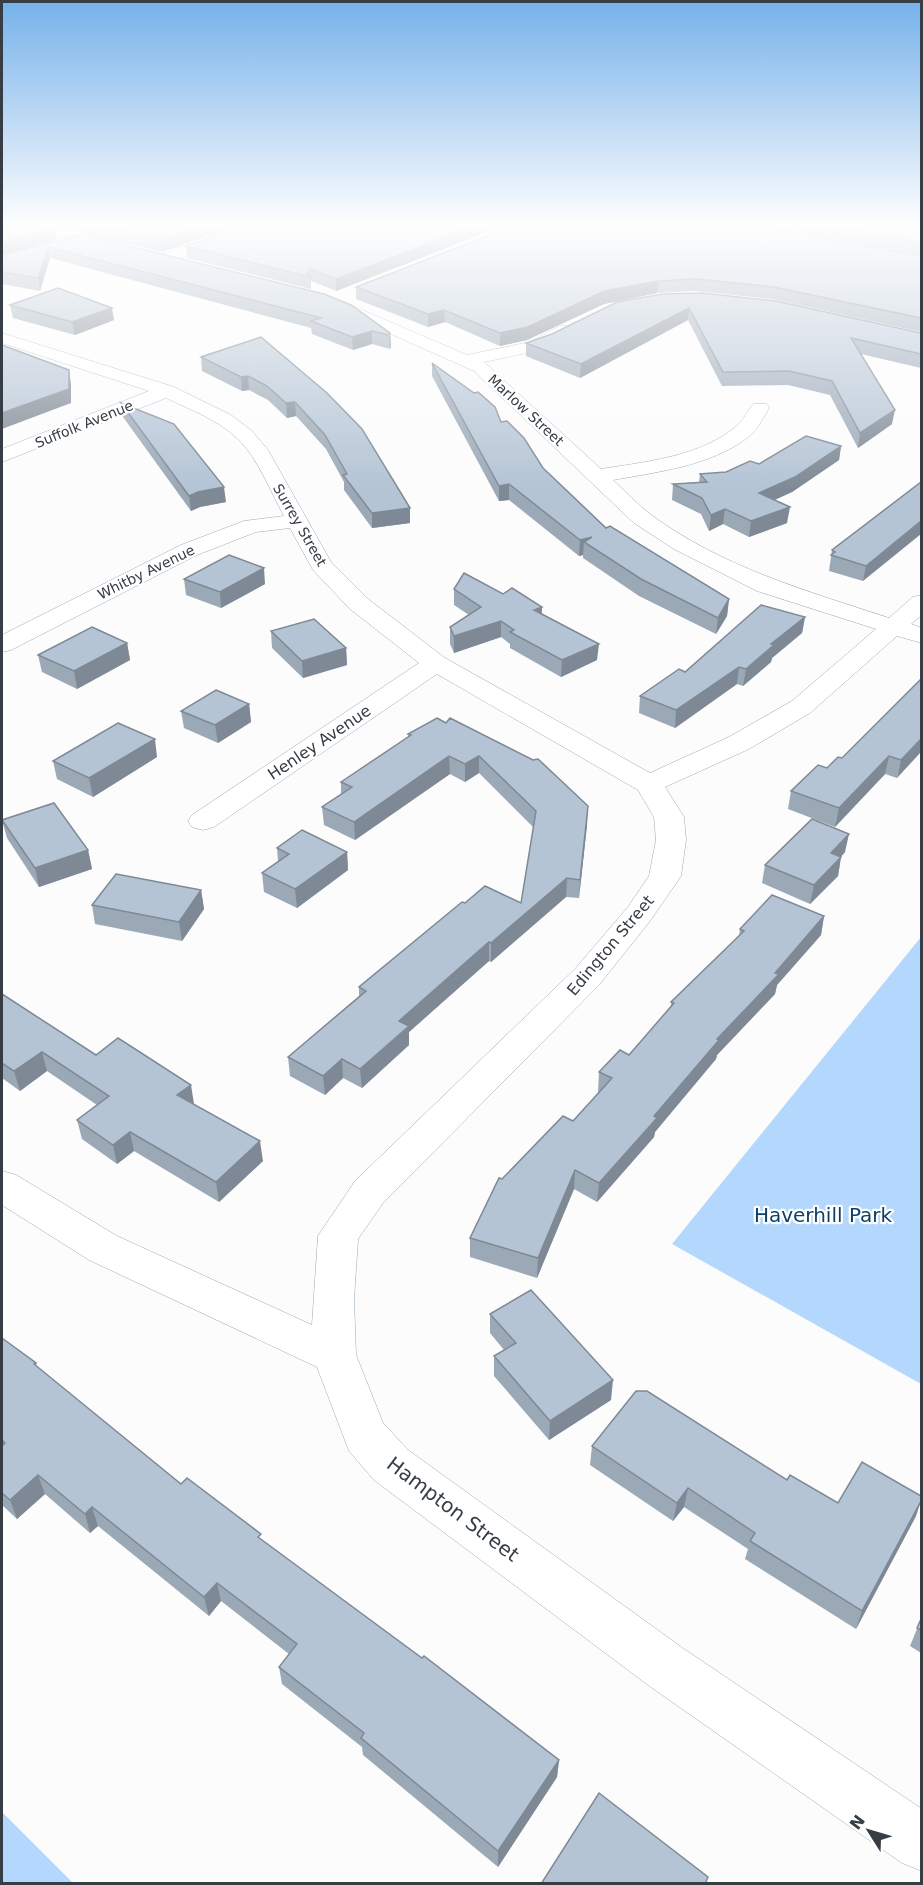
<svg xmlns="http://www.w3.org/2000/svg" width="923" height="1885" viewBox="0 0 923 1885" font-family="'DejaVu Sans',sans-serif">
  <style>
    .green { fill: #b4d8fd }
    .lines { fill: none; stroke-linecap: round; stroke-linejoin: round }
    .minor-casing { stroke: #9baaba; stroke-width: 1 }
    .minor { fill: #fff; fill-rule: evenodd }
    .wall { fill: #9ba9b7 }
    .shaded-wall { fill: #7e8995 }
    .building { fill: #b4c4d5; stroke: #7e8995; stroke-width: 1.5 }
    .labels { text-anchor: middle; stroke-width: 4.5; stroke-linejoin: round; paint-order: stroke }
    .far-street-label { font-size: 14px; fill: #363d44; stroke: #fff }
    .street-label { font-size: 16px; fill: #363d44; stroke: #fff }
    .near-park-label { font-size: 20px; fill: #0e3f69; stroke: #fff }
    .near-street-label { font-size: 20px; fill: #363d44; stroke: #fff }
  </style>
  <rect width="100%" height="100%" fill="#fcfcfc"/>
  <g class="green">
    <polygon points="921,937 921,1384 672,1244"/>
    <polygon points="2,1812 73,1883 2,1883"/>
  </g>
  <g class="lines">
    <defs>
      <g id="minor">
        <polygon points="25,226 51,226 123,243 125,246 118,250 27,229"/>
        <polygon points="243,226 264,226 262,229 170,261 160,261 157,258 160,255"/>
        <path d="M 325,294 L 467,355 L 530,342 L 560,326 L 572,326 L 574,330 L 572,334 L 541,350 L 484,362 L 601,469 C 645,462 697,457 733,429 C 742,423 747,412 753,404 L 767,404 L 769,408 C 763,418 757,431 747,438 C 710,466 657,472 613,480 C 625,491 637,504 650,514 C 721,567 807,591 889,618 L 913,597 L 922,595 L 922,615 L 911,624 L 922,628 L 922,643 L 897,636 L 810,713 L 749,749 L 665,787 L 684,817 L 686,840 L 681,876 L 650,921 L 599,985 L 383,1203 L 358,1239 L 354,1299 L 356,1355 L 383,1423 L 408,1450 L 684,1649 L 922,1809 L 922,1871 L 902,1863 L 648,1685 L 374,1480 L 349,1451 L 317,1367 L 89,1260 L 2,1205 L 2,1171 L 16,1175 L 117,1236 L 312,1325 L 318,1236 L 355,1181 L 575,969 L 628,907 L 649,876 L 656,840 L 654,817 L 638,790 L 437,674 L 214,827 L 203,830 L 192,827 L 188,821 L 192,815 L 419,663 L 350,609 L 313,570 L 290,528 L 256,532 L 197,555 L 11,650 L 2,652 L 2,635 L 181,545 L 244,521 L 284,516 C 270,491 259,460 239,440 C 219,420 191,410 166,398 L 2,462 L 2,449 L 149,391 L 2,343 L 2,333 L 174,387 L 231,415 L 252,431 L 268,450 L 331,562 L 368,599 L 445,658 L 650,773 L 729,737 L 792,701 L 876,629 L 757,591 L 674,549 L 634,523 L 474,371 L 319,302 L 317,299 Z"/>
      </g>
    </defs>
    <use href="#minor" class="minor-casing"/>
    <use href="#minor" class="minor"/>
  </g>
  <g class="wall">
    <polygon points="53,226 236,226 162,252"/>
    <polygon points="244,226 503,226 336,291 311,281 311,289 187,258 186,246"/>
    <polygon points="767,226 921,226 921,255"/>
    <polygon points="81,234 390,333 391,346 390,349 372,344 353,350 312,334 311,328 50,258 40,291 2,284 2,255"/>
    <polygon points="921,256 921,332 772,299 695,291 657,293 604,304 527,340 500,346 445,322 428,327 356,299 356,287"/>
    <polygon points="663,294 921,333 921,368 861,354 892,424 858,448 830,395 788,385 722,386 688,320 580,378 526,356 526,343"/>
    <polygon points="10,305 114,320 75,335 13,318"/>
    <polygon points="261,337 410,523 372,528 344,490 344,482 326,449 296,416 287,418 268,400 249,390 242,391 202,371 201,357"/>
    <polygon points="432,363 501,422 543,468 606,528 729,599 727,616 716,634 639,596 583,558 583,555 579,556 509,500 499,501 432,376"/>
    <polygon points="121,403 226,502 200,507 191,511 123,417"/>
    <polygon points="841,446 839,460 792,492 774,500 787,523 749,537 723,524 709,531 701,514 672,500 673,484 699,482 700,474 726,472"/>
    <polygon points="921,482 863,581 829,571 832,550"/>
    <polygon points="184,579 265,584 221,608 186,595"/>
    <polygon points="454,589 503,594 542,607 542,614 597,660 561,677 510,648 510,644 501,637 454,653 450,644 450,627 469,615 454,605"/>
    <polygon points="805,617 802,633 772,658 771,662 743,686 737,684 675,728 639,713 640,696 685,672"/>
    <polygon points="271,631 346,648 347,665 303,678 272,648"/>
    <polygon points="127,643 130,660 77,689 42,672 38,655"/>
    <polygon points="921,679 897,778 885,774 835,827 788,809 791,791 842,758"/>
    <polygon points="249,704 251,722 218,743 184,728 181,711"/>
    <polygon points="437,718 587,825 579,898 566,897 491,962 489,961 409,1032 409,1045 362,1088 343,1078 325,1095 290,1076 288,1057 359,996 359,987 465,903 521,903 533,827 479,773 465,782 450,774 355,840 324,825 322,807 341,794 341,782 408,737 408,734"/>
    <polygon points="157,757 93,797 57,779 53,761"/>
    <polygon points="2,820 88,850 92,869 39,887 7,838"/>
    <polygon points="277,848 347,852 348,870 297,908 264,892 262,873 278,861"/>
    <polygon points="845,852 841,857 838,876 810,904 762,883 765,865"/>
    <polygon points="201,890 204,909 182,941 95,924 92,905"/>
    <polygon points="824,916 821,935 777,985 775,994 717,1055 716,1059 655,1132 654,1137 597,1202 574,1189 537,1278 470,1257 470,1238 502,1179 573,1121 599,1092 598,1092 599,1072 629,1055 671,1007 671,1002 739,936 740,929"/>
    <polygon points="2,994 96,1055 194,1104 263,1161 219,1202 134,1151 117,1164 82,1139 77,1120 97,1105 47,1071 20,1091 2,1078"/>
    <polygon points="490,1314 611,1400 549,1440 494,1376 494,1356 504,1350 490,1333"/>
    <polygon points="2,1338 36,1363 37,1367 181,1484 262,1541 559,1760 557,1777 498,1867 363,1755 362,1747 282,1684 279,1667 289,1654 221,1601 209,1616 98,1526 90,1533 45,1494 17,1519 2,1505"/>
    <polygon points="592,1446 787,1480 838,1503 916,1516 856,1629 745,1559 748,1549 684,1507 673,1521 590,1465"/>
    <polygon points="921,1619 921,1653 910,1646"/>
  </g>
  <g class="shaded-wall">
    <polygon points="202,226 236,226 162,252 160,240"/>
    <polygon points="474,226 503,226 336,291 336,279"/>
    <polygon points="55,228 57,239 2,255 2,242"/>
    <polygon points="48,247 50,258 40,291 38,278"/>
    <polygon points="658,281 657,293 604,304 527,340 500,346 500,333 604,291"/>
    <polygon points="112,308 114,320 75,335 72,322"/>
    <polygon points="689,308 688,320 580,378 581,364"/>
    <polygon points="444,310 445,322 428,327 428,314"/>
    <polygon points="372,331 372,344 353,350 352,337"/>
    <polygon points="390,333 391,346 390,349 389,335"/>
    <polygon points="69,370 71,384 71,403 2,429 2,413"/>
    <polygon points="248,376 249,390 242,391 241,377"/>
    <polygon points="295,402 296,416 287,418 286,403"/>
    <polygon points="895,410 892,424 858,448 860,433"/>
    <polygon points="841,446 839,460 792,492 757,508 759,493"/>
    <polygon points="509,484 509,500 499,501 499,486"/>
    <polygon points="224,487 226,502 200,507 191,511 189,496 198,492"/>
    <polygon points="790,507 787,523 749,537 751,521"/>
    <polygon points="410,508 410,523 372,528 372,513"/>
    <polygon points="725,509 723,524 709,531 711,515"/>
    <polygon points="921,521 921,534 863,581 866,566"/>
    <polygon points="592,537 584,542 583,555 579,556 580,540"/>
    <polygon points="264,568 265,584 221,608 220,592"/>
    <polygon points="729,599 727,616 716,634 718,618"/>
    <polygon points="542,607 541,624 534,610"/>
    <polygon points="805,617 802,633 772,658 771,662 743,686 746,669 771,644"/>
    <polygon points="501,621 501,637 454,653 454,636"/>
    <polygon points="127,643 130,660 77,689 74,671"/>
    <polygon points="599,644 597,660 561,677 562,660"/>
    <polygon points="346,648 347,665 303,678 302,661"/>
    <polygon points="739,667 737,684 675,728 676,710"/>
    <polygon points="249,704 251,722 218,743 215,725"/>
    <polygon points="155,739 157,757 93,797 89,778"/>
    <polygon points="921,739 921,752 897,778 901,760"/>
    <polygon points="449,756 450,774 355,840 354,822"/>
    <polygon points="479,756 479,773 465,782 465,764"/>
    <polygon points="889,756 885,774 835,827 839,808"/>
    <polygon points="588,806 587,825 579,898 580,880"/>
    <polygon points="849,834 845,852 827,871 831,853"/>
    <polygon points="88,850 92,869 39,887 35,868"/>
    <polygon points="347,852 348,870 297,908 295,889"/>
    <polygon points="841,857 838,876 810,904 814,885"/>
    <polygon points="567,878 566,897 491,962 491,943"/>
    <polygon points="201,890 204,909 182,941 179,922"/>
    <polygon points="824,916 821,935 777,985 775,994 717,1055 716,1059 655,1132 654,1137 597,1202 599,1183 654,1116 717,1039"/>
    <polygon points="489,942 489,961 409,1032 409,1045 362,1088 360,1069 399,1021"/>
    <polygon points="42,1052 47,1071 20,1091 14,1071"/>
    <polygon points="342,1059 343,1078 325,1095 323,1076"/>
    <polygon points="191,1085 194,1104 177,1095"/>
    <polygon points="130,1132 134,1151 117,1164 113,1145"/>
    <polygon points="260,1141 263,1161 219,1202 216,1182"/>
    <polygon points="575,1170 574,1189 537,1278 538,1258"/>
    <polygon points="613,1380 611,1400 549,1440 550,1421"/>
    <polygon points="38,1475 45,1494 17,1519 10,1500"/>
    <polygon points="688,1488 684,1507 673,1521 677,1503"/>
    <polygon points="921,1501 916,1516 856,1629 862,1611"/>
    <polygon points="92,1507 98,1526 90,1533 85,1514"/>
    <polygon points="217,1583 221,1601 209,1616 204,1597"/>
    <polygon points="559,1760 557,1777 498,1867 498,1851"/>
  </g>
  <g class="building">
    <polygon points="2,226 51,226 55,228 2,242"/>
    <polygon points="100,226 202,226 160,240"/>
    <polygon points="244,226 474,226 336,279 310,269 307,274 310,277 186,246"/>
    <polygon points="513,226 759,226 921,256 921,318 774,287 696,279 658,281 604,291 528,327 500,333 444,310 428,314 356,287"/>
    <polygon points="830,226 921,226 921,243"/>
    <polygon points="81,234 324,294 351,305 390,333 389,335 372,331 352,337 311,321 321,318 48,247 38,278 2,272 2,255"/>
    <polygon points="58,288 112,308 72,322 10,305"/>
    <polygon points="701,293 776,301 921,333 921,354 851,338 895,410 860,433 832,381 789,371 723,372 689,308 581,364 526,343 552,334 617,302 663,294"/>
    <polygon points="261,337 327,393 362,429 410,508 372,513 343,475 347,474 325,435 295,402 286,403 267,386 248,376 241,377 201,357"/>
    <polygon points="2,345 69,370 69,389 2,413"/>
    <polygon points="432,363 474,393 478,392 495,407 501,422 507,421 524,438 543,468 606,528 610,526 729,599 718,618 641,579 584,542 592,537 580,540 509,484 499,486"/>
    <polygon points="121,403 174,424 224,487 198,492 189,496"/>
    <polygon points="806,436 841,446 795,477 759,493 790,507 751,521 725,509 711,515 702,498 673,484 707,482 700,474 726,472 750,461 759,464"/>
    <polygon points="921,482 921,521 866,566 831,555 835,552 832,550"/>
    <polygon points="229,555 264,568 220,592 184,579"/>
    <polygon points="464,573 503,594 512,588 542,607 534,610 599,644 562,660 510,632 514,630 501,621 454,636 450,627 481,607 454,589"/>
    <polygon points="761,605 805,617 771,644 774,645 746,669 739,667 676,710 640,696 679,669 685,672"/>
    <polygon points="314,619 346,648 302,661 271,631"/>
    <polygon points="92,627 127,643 74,671 38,655"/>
    <polygon points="921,679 921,739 901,760 889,756 839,808 791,791 818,765 827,768 838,757 842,758"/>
    <polygon points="216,690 249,704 215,725 181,711"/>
    <polygon points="437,718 446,723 450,718 533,760 538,759 588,806 580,880 567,878 491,943 489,942 399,1021 409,1026 360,1069 342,1059 323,1076 288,1057 366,991 359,987 462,902 465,903 485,886 521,903 536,811 479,756 465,764 449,756 354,822 322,807 352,787 341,782 411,735 408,734"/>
    <polygon points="118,723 155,739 89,778 53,761"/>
    <polygon points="54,803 88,850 35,868 2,820"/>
    <polygon points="812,819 849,834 831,853 841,857 814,885 765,865"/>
    <polygon points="302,830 347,852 295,889 262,873 289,854 277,848"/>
    <polygon points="116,874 201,890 179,922 92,905"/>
    <polygon points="772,895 824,916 775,973 779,974 717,1039 719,1040 654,1116 657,1118 599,1183 575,1170 538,1258 470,1238 499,1178 502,1179 563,1116 573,1121 612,1078 599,1072 620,1050 629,1055 674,1003 671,1002 744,931 740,929"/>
    <polygon points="2,994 96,1055 118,1038 191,1085 177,1095 260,1141 216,1182 130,1132 113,1145 77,1120 109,1096 42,1052 14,1071 2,1063"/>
    <polygon points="531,1290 613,1380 550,1421 494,1356 516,1343 490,1314"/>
    <polygon points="2,1338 36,1363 34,1364 181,1484 187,1478 261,1534 258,1537 422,1658 424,1656 559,1760 498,1851 361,1738 364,1733 279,1667 297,1644 217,1583 204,1597 92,1507 85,1514 38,1475 10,1500 2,1493 2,1446 5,1443 2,1440"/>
    <polygon points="636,1391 647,1391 787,1480 790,1475 838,1503 862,1462 921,1496 921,1501 862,1611 750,1541 755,1533 688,1488 677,1503 592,1446"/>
    <polygon points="921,1619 921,1630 917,1628"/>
    <polygon points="599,1793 708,1877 705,1884 541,1884"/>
  </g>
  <linearGradient id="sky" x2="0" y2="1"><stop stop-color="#75b1ea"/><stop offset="0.46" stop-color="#fefefe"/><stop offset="1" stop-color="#fefefe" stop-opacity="0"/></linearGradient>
  <rect width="923" height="490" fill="url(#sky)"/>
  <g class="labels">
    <g class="far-street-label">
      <text transform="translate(526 410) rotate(43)" y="5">Marlow Street</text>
      <text transform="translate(84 424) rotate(-22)" y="5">Suffolk Avenue</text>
      <text transform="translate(300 525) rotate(60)" y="5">Surrey Street</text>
      <text transform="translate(146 572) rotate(-26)" y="5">Whitby Avenue</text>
    </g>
    <g class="street-label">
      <text transform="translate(319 742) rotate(-34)" y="6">Henley Avenue</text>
      <text transform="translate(610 945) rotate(-50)" y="6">Edington Street</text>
    </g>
    <g class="near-park-label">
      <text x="823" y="1222">Haverhill Park</text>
    </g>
    <g class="near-street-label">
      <text transform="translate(453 1509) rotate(37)" y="7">Hampton Street</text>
    </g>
  </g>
  <rect width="923" height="1885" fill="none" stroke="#363d44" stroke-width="6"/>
  <g transform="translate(869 1831) rotate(307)" stroke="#ffffff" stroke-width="4.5" paint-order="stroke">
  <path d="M0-4.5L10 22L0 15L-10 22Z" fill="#363d44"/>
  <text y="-9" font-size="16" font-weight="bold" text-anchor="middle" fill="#363d44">N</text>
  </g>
</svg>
